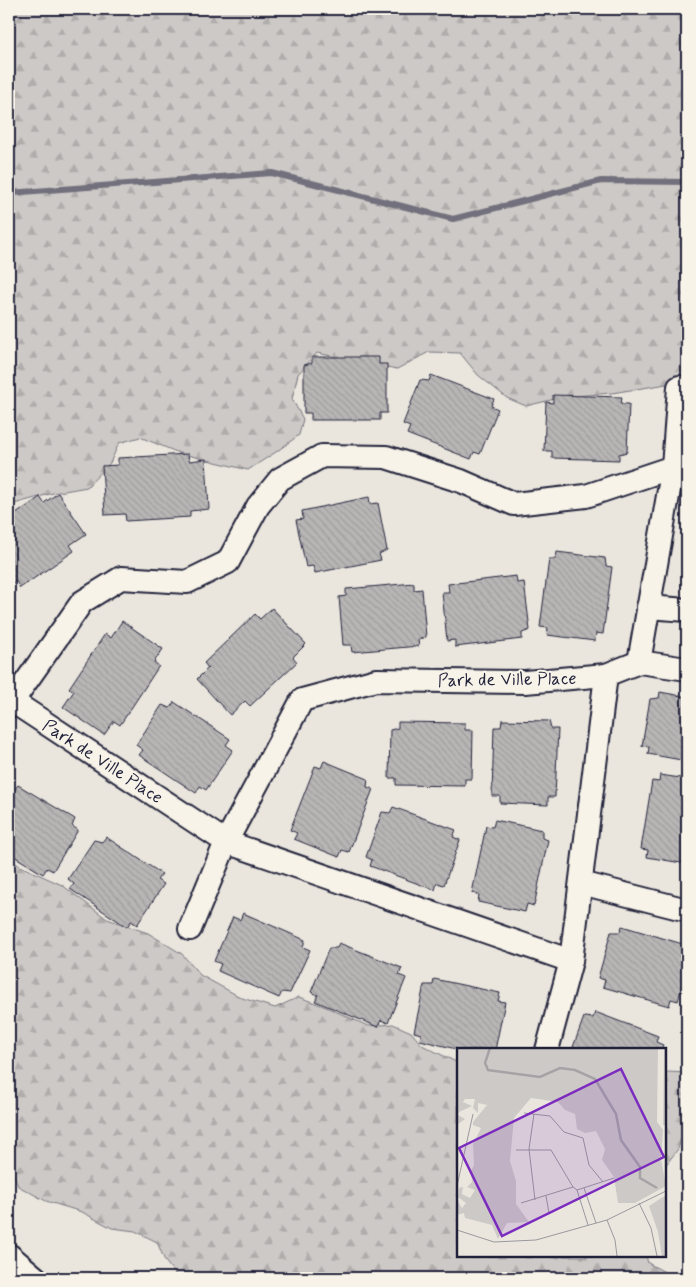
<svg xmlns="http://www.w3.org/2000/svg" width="696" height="1287" viewBox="0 0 696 1287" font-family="Mynerve,sans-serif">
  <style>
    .forest { fill: url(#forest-firs); stroke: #787680 }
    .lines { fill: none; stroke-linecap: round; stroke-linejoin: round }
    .stream { stroke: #716f7b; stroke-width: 6 }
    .building { fill: url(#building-back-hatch); stroke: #22223b }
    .minor-casing { stroke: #22223b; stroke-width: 26 }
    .minor { stroke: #f7f3e8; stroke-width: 22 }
    .labels { text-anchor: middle; stroke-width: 4; stroke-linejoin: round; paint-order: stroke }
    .street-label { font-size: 18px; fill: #22223b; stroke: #f7f3e8 }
    .inset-river { fill: none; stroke: #a6a3a6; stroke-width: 2.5 }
    .inset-road { fill: none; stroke: #9a989d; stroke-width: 1 }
    .view { fill: #7b2cbf; fill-opacity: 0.15; stroke: #7b2cbf; stroke-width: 2.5 }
    .inset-edge { fill: none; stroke: #22223b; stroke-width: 2.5 }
  </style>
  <defs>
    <pattern id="forest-firs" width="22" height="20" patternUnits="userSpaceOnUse" patternTransform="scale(1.25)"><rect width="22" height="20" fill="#cdc9c6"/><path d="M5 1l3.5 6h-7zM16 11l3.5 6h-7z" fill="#b0acab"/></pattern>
    <pattern id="building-back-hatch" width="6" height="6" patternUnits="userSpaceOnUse" patternTransform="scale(1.25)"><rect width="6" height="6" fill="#b8b6b5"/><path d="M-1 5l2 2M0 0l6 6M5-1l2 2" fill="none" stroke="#9e9c9d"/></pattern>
  </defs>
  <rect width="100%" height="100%" fill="#eae6de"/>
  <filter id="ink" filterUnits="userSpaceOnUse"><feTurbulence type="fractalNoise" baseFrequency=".02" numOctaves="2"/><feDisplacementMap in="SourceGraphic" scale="10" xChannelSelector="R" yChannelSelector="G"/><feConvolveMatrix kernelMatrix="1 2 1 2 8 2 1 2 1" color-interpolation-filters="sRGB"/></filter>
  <g filter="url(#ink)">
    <g class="forest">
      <polygon points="9,9 680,9 687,12 687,392 667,384 612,393 563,397 526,406 507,398 478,375 460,353 429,352 397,369 317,353 298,374 292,399 303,419 299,435 276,452 248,470 179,453 140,437 119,443 110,463 87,487 53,493 14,504 9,510"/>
      <polygon points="9,858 20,866 62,885 107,919 148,933 182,954 200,975 242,998 275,1008 299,997 326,1007 368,1026 393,1024 411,1032 422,1045 458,1063 458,1256 646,1256 648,1263 672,1276 687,1278 178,1278 165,1261 157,1242 135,1231 112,1228 82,1212 46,1201 18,1186 9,1162"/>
      <polygon points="668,1072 687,1073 687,1121 678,1149 665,1166 665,1074"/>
    </g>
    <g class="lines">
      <polyline class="stream" points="9,193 272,173 453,219 601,181 687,182"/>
    </g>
    <g class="building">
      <polygon points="312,357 379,357 379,364 387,364 387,413 380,413 380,420 311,420 311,413 304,413 304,365 312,363"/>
      <polygon points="431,375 494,399 491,406 498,409 480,454 474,452 471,459 407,434 410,427 403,424 420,380 429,381"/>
      <polygon points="553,395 622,397 621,404 629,404 627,452 619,454 619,460 552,458 552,451 544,451 546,402 553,403"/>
      <polygon points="188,454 189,461 206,459 209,509 190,511 190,517 126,521 125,514 105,515 102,466 118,465 118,458"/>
      <polygon points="58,493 86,534 70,545 74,551 20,588 16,581 9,586 9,519 40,497 44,503"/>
      <polygon points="369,497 370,504 378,503 387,550 379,554 381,560 315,573 313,566 306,567 296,520 303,519 302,511"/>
      <polygon points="557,552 605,558 606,566 612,567 603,634 596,633 595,641 547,635 548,628 540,627 549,559 556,559"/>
      <polygon points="516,576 517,583 524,582 530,630 522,633 522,639 455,647 455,640 447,641 442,592 449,592 448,584"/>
      <polygon points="414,583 414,590 422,589 426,637 418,640 419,646 352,652 351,645 343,645 339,597 346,596 346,589"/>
      <polygon points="272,608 306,644 293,657 297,662 250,706 245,701 230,715 197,679 208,668 204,663 255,614 260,619"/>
      <polygon points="122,621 163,649 154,662 159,666 120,725 114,721 104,735 63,707 74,691 69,688 105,634 111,638"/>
      <polygon points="660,692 687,697 687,761 648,754 649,747 642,746 650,699 659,698"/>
      <polygon points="174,702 230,739 226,745 233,750 206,790 200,786 196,793 139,755 143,750 136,745 162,705 170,708"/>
      <polygon points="502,720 549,721 551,729 558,729 555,797 548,797 548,805 500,803 500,796 492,796 494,727 501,727"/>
      <polygon points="398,722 465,723 465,730 473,730 472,779 465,779 465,786 396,785 396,778 389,778 390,730 398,728"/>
      <polygon points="324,761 368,779 367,787 373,789 349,852 342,850 339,857 294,839 297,833 290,830 315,766 321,768"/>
      <polygon points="660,775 687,779 687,864 647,857 648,850 641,849 652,781 659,782"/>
      <polygon points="18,785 75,819 72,826 78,830 53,871 47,868 43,874 9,853 9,788 14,790"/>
      <polygon points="393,807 456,830 453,837 460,840 444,885 437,883 435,890 370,866 372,860 366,857 382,812 390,813"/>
      <polygon points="495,820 542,830 542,838 548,840 534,906 527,904 525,912 478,902 479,895 472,893 486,826 493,827"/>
      <polygon points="106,837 162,874 157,880 164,884 137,925 131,921 127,927 70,889 74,884 68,879 94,840 102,842"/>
      <polygon points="243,913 305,940 303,947 310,950 290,993 282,992 279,998 218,971 221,964 214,961 233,917 240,920"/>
      <polygon points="622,926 686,945 684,952 687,953 687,969 678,1001 671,999 669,1006 603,987 605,980 598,978 611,932 620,932"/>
      <polygon points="339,943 402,968 399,975 406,978 388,1023 381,1020 378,1027 315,1001 318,995 311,992 329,948 337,948"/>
      <polygon points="434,979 500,993 498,1001 505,1002 495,1050 460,1050 420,1040 421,1034 414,1032 424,985 433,985"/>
      <polygon points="595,1012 658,1036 656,1042 663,1045 661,1050 572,1050 584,1017 593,1018"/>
    </g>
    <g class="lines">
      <defs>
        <g id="minor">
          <polyline points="648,607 687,610"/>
          <polyline points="639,662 673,467 679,387"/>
          <polyline points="12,701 226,842 571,961"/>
          <polyline points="9,706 82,602 121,578 187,582 228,562 258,506 280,479 322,456 386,457 461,481 514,504 586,496 673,467"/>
          <polyline points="581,883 687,910"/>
          <polyline points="190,929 226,842 302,700 376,680 525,682 606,675"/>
          <polyline points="547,1050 571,961 606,675 639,662 687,669"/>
          <polyline points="9,1255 36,1278"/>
        </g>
      </defs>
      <use href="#minor" class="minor-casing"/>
      <use href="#minor" class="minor"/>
    </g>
  </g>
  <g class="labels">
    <g class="street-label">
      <text transform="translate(507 679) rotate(-1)" y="6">Park de Ville Place</text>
      <text transform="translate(103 761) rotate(33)" y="6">Park de Ville Place</text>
    </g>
  </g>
  <g transform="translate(457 1048)">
    <rect width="209" height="209" fill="#eae6de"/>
    <path d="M 0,0 L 201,0 L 200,74 L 206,82 L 204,111 L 209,138 L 178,155 L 161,155 L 157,129 L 145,112 L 148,101 L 139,83 L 128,85 L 120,81 L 118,66 L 108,62 L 101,54 L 74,50 L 57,70 L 53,113 L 59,133 L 59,156 L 72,174 L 50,175 L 41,191 L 35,177 L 8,170 L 7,165 L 0,167 L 0,152 L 5,160 L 9,155 L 1,149 L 2,140 L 6,139 L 5,146 L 13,150 L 18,142 L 10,139 L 15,134 L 14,123 L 17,117 L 16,96 L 24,80 L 16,77 L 16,74 L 30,57 L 21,55 L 21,65 L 16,60 L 18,51 L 8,51 L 6,54 L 15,58 L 2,64 L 1,67 L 8,71 L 0,77 ZM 207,0 L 209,0 L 208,77 L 206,77 ZM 209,147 L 209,208 L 205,208 L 201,184 L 192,158 Z" fill="#cdc9c6"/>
    <path class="inset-river" d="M 33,0 L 28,15 L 31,22 L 83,29 L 103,20 L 118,22 L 138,31 L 159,66 L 164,92 L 183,119 L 183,130 L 200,140"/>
    <path class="inset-road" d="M 67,65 L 93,68 L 107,84 L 126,90 L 132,117 L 146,134M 77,66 L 72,101 L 78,152M 59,102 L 94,102 L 116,139M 0,138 L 16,66M 127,140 L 139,175M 120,142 L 157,130M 120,142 L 131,177M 89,148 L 92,165M 64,155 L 116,139 L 120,142M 182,155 L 194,180 L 200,208M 150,172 L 158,192 L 160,208M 0,182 L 37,194 L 79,192 L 150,172 L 209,143"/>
    <path class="view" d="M 164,21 L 207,109 L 45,188 L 2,100 Z"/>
    <rect width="209" height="209" class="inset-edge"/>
  </g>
  <rect width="696" height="1287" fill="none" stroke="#f7f3e8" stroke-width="30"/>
  <rect x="15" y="15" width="666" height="1257" fill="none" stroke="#22223b" stroke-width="2" filter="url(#ink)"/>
</svg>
